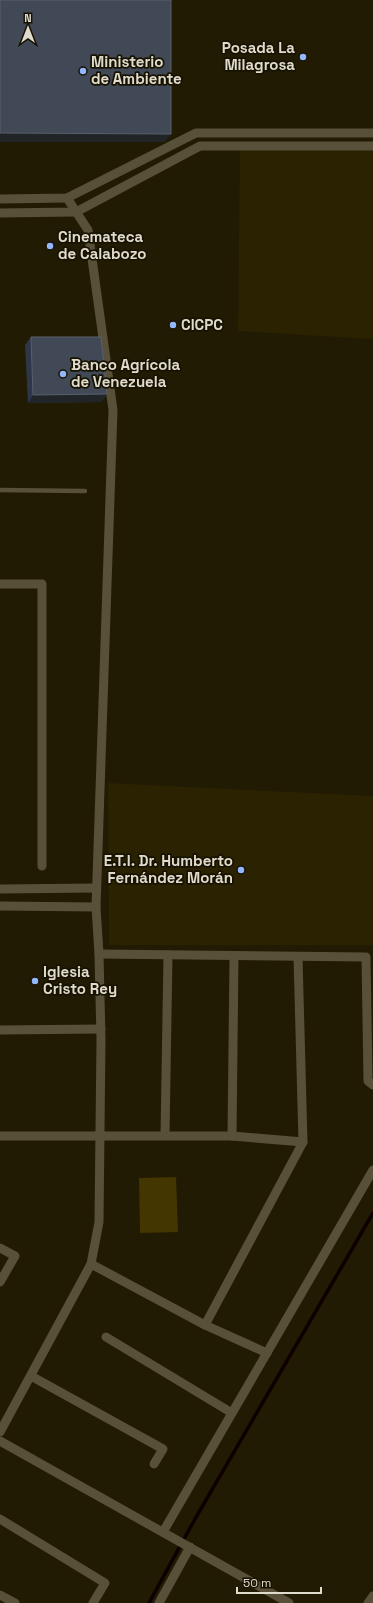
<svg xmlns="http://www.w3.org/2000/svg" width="373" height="1603" viewBox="0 0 373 1603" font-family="'Space Grotesk',sans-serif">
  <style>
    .built { fill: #2b2202 }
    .green { fill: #443600 }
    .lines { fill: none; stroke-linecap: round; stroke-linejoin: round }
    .stream { stroke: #0f0000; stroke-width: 3.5 }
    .lane { stroke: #585038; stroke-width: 4.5 }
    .street { stroke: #585038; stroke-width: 9 }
    .wall { fill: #2e3749 }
    .shaded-wall { fill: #212527 }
    .building { fill: #414957; stroke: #5a606a }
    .poi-dot { fill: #93b7fd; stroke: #181200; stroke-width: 1.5 }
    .labels { text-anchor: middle; stroke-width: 3.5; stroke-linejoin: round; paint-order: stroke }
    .poi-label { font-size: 15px; font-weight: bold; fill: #dfdbcd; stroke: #181200; text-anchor: start }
  </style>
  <rect width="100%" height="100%" fill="#221b04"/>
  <g class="built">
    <polygon points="240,149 373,150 373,339 238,331"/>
    <polygon points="108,783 373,796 373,945 109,945"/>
  </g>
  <polygon class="green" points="176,1177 178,1232 140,1233 139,1178"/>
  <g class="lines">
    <polyline class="stream" points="149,1603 195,1519 373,1213"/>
    <polyline class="lane" points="0,490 85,491"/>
    <g class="street">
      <polyline points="0,199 67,198 196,133 373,133"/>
      <polyline points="0,213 76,212 200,146 373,146"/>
      <polyline points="0,584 42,584 42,866"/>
      <polyline points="0,889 96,888"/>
      <polyline points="0,906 96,907"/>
      <polyline points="99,954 366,957 368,1081 373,1085"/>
      <polyline points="298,957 303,1142"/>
      <polyline points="0,1030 101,1029"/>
      <polyline points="165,1135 168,955"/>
      <polyline points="0,1136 232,1136 303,1142 205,1325"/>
      <polyline points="232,1136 234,956"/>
      <polyline points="0,1248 15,1256 0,1282"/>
      <polyline points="91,1264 205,1325 267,1353"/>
      <polyline points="106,1337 232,1413"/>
      <polyline points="31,1376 163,1449 154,1464"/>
      <polyline points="0,1432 91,1264 99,1222 101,1039 99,954 96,907 113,410 88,230 67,198"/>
      <polyline points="0,1441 289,1603"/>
      <polyline points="0,1519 105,1583 93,1603"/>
      <polyline points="163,1532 373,1170"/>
      <polyline points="0,1595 15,1603"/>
      <polyline points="159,1603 190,1547"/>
      <polyline points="368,1603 373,1596"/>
    </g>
  </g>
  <polygon class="wall" points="31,337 107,394 101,402 28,403 25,345"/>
  <g class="shaded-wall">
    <polygon points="0,133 171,134 165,142 0,142"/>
    <polygon points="107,394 101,402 28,403 33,395"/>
  </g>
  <g class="building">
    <polygon points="0,0 171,0 171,134 0,133"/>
    <polygon points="31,337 101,337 107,394 33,395"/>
  </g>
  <g class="poi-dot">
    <circle cx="303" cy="57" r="4"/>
    <circle cx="83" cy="71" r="4"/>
    <circle cx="50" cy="246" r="4"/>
    <circle cx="173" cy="325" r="4"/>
    <circle cx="63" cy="374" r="4"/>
    <circle cx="241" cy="870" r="4"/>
    <circle cx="35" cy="981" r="4"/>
  </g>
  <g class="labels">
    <g class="poi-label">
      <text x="295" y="53" text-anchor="end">Posada La<tspan x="295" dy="17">Milagrosa</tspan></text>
      <text x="91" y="67">Ministerio<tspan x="91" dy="17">de Ambiente</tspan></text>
      <text x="58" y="242">Cinemateca<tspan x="58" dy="17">de Calabozo</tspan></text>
      <text x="181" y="330">CICPC</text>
      <text x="71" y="370">Banco Agrícola<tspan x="71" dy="17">de Venezuela</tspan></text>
      <text x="233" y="866" text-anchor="end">E.T.I. Dr. Humberto<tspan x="233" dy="17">Fernández Morán</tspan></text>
      <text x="43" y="977">Iglesia<tspan x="43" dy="17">Cristo Rey</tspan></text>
    </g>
  </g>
  <g transform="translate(28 28)" stroke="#181200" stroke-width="3" paint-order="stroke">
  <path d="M0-3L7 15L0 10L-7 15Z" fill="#dfdbcd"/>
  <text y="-6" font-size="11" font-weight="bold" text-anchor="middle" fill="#dfdbcd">N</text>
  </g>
  <path d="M237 1587v6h84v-6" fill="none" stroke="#dfdbcd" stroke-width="2"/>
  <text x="243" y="1587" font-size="12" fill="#dfdbcd" stroke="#181200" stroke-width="3" paint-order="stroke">50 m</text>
</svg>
